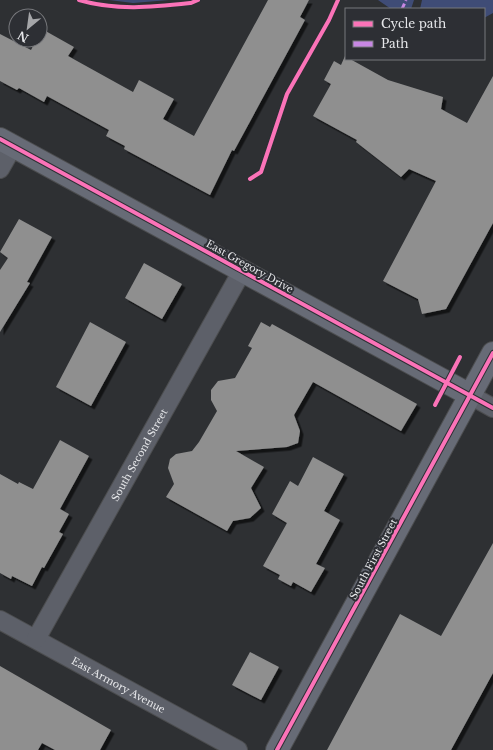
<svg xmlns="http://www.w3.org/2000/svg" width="493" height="750" viewBox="0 0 493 750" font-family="'Libre Baskerville',serif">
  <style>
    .green { fill: #3f4c76 }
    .building { fill: #8f8f8f; filter: url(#shadow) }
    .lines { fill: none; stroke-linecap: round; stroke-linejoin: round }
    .street-casing { stroke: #4c4d4f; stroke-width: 20 }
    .secondary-casing { stroke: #4c4d4f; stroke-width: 24 }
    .street { stroke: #5d6069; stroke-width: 18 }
    .secondary { stroke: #676b76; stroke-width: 22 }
    .quiet { stroke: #c787e3; stroke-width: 3; stroke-dasharray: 6 3; stroke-linecap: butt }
    .cycleway-casing { stroke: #2d2f34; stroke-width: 6 }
    .cycleway { stroke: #fb73b8; stroke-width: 4 }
    .labels { text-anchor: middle; stroke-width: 4; stroke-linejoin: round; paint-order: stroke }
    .street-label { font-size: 10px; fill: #e5e6e9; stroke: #2d2f34 }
  </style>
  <defs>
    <filter id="shadow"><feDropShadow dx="3.5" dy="3.5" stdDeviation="0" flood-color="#0009"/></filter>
  </defs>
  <rect width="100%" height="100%" fill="#2e3033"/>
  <g class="green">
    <polygon points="109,0 169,0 133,3"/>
    <polygon points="378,0 414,0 411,9 391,9"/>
    <polygon points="422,0 493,0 493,13 484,18 484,9 420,9"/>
  </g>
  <g class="building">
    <polygon points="268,0 309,0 300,17 305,20 234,151 232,150 210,195 124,149 125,146 106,136 109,130 47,96 44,102 19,88 17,90 0,81 0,34 31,50 36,40 40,40 42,29 74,47 68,56 133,92 139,80 174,99 163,119 194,136"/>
    <polygon points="345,56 346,59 350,59 388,80 443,97 441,109 467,123 493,76 493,223 446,309 422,314 418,299 383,281 436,181 409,169 401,177 356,142 357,140 313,116 331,84 324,80 334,61 341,65"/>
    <polygon points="19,219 52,237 27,282 30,283 0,332 0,270 8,258 0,252"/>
    <polygon points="144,263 182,284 162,319 125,298"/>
    <polygon points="90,322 126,342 91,406 56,387"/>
    <polygon points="261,322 270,327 272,324 417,404 401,431 313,382 294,415 300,431 298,443 287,447 236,451 264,467 251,488 261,508 250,518 233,521 227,531 166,497 174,484 168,468 170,459 176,454 192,451 199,442 217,411 211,400 211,390 218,381 235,378 252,348 248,346"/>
    <polygon points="60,440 89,456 60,509 69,514 59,532 63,534 44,568 42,567 32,586 12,576 11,579 0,573 0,474 18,484 19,482 33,489"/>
    <polygon points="313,457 344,474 324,511 340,520 316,564 325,568 311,592 293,582 291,586 278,579 280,575 263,566 287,523 272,514 290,481 298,486"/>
    <polygon points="493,543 493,673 451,750 327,750 400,614 441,636"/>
    <polygon points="250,652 279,667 261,700 232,685"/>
    <polygon points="0,666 111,730 100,750 55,750 42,743 38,750 0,750"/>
  </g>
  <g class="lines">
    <defs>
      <g id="street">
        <polyline points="0,169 13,146"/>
        <polyline points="470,395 493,408"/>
        <path id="s1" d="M 0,620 L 238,750"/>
        <path id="s2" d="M 36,639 L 242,271"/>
      </g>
      <g id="secondary">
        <polyline points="0,139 470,395"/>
        <polyline points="277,750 493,353"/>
      </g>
    </defs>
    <use href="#street" class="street-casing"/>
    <use href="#secondary" class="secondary-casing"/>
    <use href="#street" class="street"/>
    <use href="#secondary" class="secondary"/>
    <polyline class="quiet" points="402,9 406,0"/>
    <defs>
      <g id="cycleway">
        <path d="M 79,0 C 116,11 153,7 191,3 L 198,0"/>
        <polyline points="0,139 493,408"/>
        <polyline points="250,179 261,172 287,94 329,20 338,0"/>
        <polyline points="435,405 460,357"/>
        <polyline points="277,750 493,353"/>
      </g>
    </defs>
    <use href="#cycleway" class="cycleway-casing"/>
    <use href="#cycleway" class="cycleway"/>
  </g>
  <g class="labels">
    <g class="street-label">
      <text transform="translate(250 266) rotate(29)" y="4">East Gregory Drive</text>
      <text dy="4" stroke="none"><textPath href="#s2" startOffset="211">South Second Street</textPath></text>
      <text transform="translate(373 559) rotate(-62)" y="4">South First Street</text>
      <text dy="4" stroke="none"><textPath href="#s1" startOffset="135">East Armory Avenue</textPath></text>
    </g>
  </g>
  <rect x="345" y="8" width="140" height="52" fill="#2d2f34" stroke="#77787c"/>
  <rect x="353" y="21" width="20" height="6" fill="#fb73b8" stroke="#77787c"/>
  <text x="381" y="28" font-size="12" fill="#e5e6e9">Cycle path</text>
  <rect x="353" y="41" width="20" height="6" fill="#c787e3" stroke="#77787c"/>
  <text x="381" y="48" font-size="12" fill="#e5e6e9">Path</text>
  <g transform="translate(28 28) rotate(209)"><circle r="19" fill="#2d2f34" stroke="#77787c"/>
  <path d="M0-3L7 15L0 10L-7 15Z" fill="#a5a6a9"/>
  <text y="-6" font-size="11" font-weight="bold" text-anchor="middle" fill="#e5e6e9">N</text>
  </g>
</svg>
